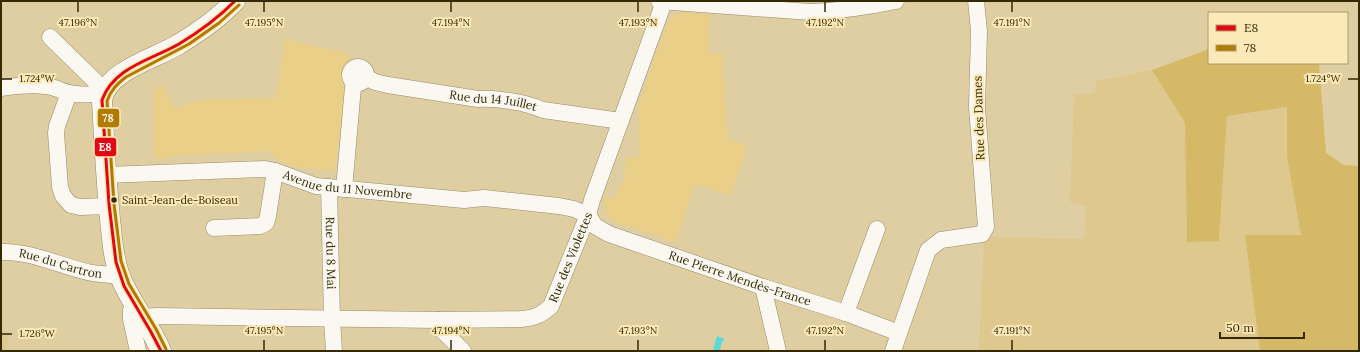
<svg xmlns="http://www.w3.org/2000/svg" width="1360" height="352" viewBox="0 0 1360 352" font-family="Lora,serif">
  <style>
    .built { fill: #e9cf87 }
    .green { fill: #dec88e }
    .forest { fill: #d6b966 }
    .water { fill: #62d7da }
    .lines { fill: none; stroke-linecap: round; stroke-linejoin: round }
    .minor-casing { stroke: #978b6b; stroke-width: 17 }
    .major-casing { stroke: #978b6b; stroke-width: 21 }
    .minor { stroke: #faf8f1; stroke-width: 16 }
    .major { stroke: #faf8f1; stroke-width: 20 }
    .bus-1-casing { stroke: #fce9b9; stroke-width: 6 }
    .bus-2-casing { stroke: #fce9b9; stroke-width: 6 }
    .bus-1 { stroke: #e30613; stroke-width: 3 }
    .bus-2 { stroke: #b37a01; stroke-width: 3 }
    .ticks { fill: none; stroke: #352904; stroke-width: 1.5 }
    .bus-dot { fill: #352904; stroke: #fce9b9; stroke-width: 1.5 }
    .labels { text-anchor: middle; stroke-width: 4; stroke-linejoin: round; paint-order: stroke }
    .bus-label { font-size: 11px; fill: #352904; stroke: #fce9b9; text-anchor: start }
    .street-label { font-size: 12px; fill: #352904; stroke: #fce9b9 }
    .ticks-label { font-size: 10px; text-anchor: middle; fill: #352904; stroke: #fce9b9; stroke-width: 4; stroke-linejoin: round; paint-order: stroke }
    .line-badge { stroke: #fce9b9; stroke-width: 1.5 }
    .badge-label { font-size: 11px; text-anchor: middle; font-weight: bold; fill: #fff }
  </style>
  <rect width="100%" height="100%" fill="#dfcea1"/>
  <g class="built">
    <polygon points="681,12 710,15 708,53 722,53 728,139 744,145 746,150 731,196 699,185 693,188 676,242 615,222 611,219 606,211 604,198 615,198 615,195 619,195 619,184 624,184 626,157 639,157 639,105 647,84 646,81 669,20"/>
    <polygon points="285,39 349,54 346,78 343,116 334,171 292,166 280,162 269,151 170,156 169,159 154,158 153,89 163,85 175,109 199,100 276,98"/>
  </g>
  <g class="green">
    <polygon points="1152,70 1185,123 1187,242 1219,241 1227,116 1287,107 1287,157 1301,235 1245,236 1260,351 979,351 984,241 992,237 1084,239 1086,206 1070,202 1074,95 1095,93 1096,81"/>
    <polygon points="1,331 9,333 6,351 1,351"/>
  </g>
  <polygon class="forest" points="1209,49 1209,63 1319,63 1326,153 1344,165 1359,166 1359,351 1260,351 1245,235 1301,235 1287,157 1287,107 1227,116 1219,241 1187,242 1185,123 1152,70"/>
  <polygon class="water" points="717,336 725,339 722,342 720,349 721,351 716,351 713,349"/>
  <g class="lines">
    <defs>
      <g id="minor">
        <path d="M 659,1 L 810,12 C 839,11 867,7 896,1"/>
        <circle cx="358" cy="75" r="8"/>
        <path id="s1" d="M 366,77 L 375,82 L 388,85 L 478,99 C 497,98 525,102 543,110 L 621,121"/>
        <path d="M 1,88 C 16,86 30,84 45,86 C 54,86 60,91 69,93 C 80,96 92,94 103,93 L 99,85 L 50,37"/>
        <polyline points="69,93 57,126 56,133 60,187 63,196 71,205 80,207 109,206"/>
        <path id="s2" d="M 106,175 L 265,169 L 275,171 L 316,186 L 464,200 L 484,198 L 559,206 L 574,209 L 588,215 L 595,226 L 609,234 L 763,287 L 846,313 L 899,333"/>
        <path id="s3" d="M 329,187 L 332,319 L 334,351"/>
        <polyline points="344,189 353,87 356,82"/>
        <polyline points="214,228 260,226 266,223 268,216 275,171"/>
        <path id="s4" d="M 1,252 C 32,251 62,267 92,273 C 101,274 111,275 120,276"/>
        <polyline points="763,287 778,351"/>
        <polyline points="136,305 131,310 131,319 138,351"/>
        <polyline points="846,313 877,229"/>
        <path id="s5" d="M 143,317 L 157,316 L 438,320 L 521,319 C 534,318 542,315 551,306 L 588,215 L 592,200 L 664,2"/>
        <polyline points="438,320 442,330 463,351"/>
        <polyline points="893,351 928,250 941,240 982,234 986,227 977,107 979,31 976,1"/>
      </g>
      <path id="major" d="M 161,351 C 150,324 130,303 120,276 C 113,258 112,238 110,219 C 106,179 104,139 102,100 C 107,70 157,58 179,44 C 199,32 219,18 235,1"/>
    </defs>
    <use href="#minor" class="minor-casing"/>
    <use href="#major" class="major-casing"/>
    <use href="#minor" class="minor"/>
    <use href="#major" class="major"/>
    <defs>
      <path id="bus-1" d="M 161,351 L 151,332 L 124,286 L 116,262 L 109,204 L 102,100 C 114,67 151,60 179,44 C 199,32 218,18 235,1"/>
      <path id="bus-2" d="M 166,349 L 156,329 L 129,284 L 121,261 L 114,204 L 107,101 C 111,90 117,84 126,77 L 189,44 L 219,23 L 239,5"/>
    </defs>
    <use href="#bus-1" class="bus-1-casing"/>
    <use href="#bus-2" class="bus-2-casing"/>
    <use href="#bus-1" class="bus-1"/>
    <use href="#bus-2" class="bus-2"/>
  </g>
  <path class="ticks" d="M 78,2 L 78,12M 264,2 L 264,12M 451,2 L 451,12M 638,2 L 638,12M 825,2 L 825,12M 1012,2 L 1012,12M 2,79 L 12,79M 1348,79 L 1358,79M 2,334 L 12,334M 264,340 L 264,350M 451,340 L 451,350M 638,340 L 638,350M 825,340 L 825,350M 1012,340 L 1012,350"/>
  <circle class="bus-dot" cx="114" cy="200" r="3.5"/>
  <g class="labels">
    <g class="bus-label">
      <text x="122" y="204">Saint-Jean-de-Boiseau</text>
    </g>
    <g class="street-label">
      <text dy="4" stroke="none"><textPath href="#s1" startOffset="130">Rue du 14 Juillet</textPath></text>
      <text transform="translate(979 118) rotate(-92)" y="4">Rue des Dames</text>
      <text dy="4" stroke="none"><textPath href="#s2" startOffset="244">Avenue du 11 Novembre</textPath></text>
      <text dy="4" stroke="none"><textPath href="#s3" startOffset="66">Rue du 8 Mai</textPath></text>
      <text dy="4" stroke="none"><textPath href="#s5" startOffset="464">Rue des Violettes</textPath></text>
      <text dy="4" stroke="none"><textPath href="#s4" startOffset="61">Rue du Cartron</textPath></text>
      <text dy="4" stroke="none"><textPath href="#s2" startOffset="655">Rue Pierre Mendès-France</textPath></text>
    </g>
  </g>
  <g class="ticks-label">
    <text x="78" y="26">47.196°N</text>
    <text x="264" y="26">47.195°N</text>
    <text x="451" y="26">47.194°N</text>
    <text x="638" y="26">47.193°N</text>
    <text x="825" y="26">47.192°N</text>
    <text x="1012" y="26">47.191°N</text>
    <text x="1323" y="82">1.724°W</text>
    <text x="37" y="82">1.724°W</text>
    <text x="264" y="334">47.195°N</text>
    <text x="451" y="334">47.194°N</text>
    <text x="638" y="334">47.193°N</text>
    <text x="825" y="334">47.192°N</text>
    <text x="1012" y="334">47.191°N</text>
    <text x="37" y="337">1.726°W</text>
  </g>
  <g class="line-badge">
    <rect x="97" y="108" width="23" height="20" rx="4" fill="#b37a01"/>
    <rect x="94" y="137" width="23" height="20" rx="4" fill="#e30613"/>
  </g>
  <g class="badge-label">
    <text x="108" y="122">78</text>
    <text x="105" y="151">E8</text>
  </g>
  <rect width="1360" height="352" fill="none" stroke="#352904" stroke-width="4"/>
  <rect x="1208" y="12" width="140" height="52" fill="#fce9b9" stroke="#ac9c71"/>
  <rect x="1216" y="25" width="20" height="6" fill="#e30613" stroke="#ac9c71"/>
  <text x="1244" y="32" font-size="12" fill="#352904">E8</text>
  <rect x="1216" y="45" width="20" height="6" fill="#b37a01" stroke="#ac9c71"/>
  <text x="1244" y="52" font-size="12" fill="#352904">78</text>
  <path d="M1220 332v6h84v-6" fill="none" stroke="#352904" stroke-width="2"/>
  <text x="1226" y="332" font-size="12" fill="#352904" stroke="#fce9b9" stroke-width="3" paint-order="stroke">50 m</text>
</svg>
